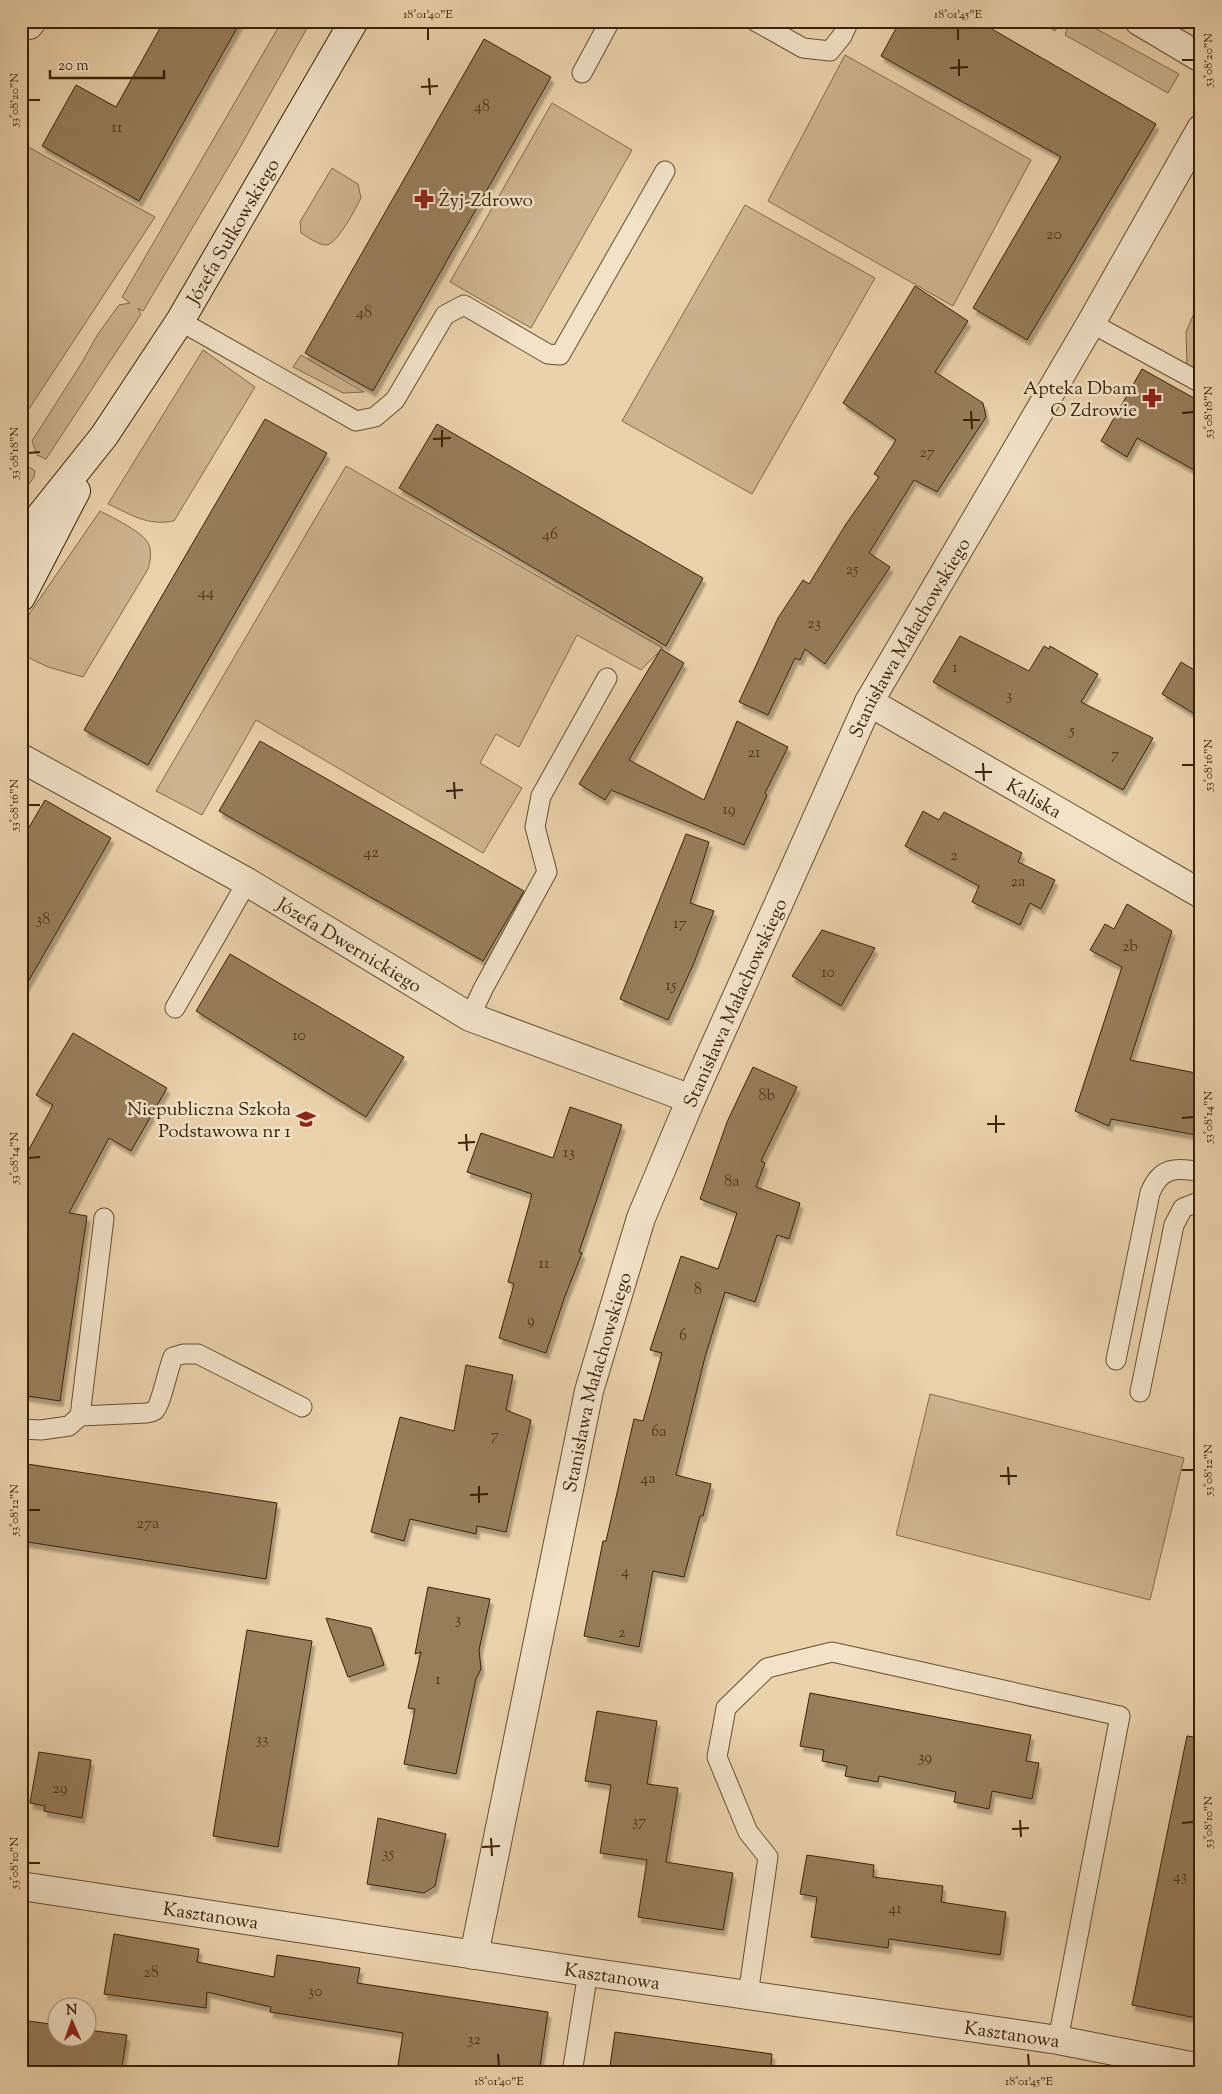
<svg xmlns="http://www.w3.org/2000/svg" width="1222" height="2094" viewBox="0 0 1222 2094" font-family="'Sorts Mill Goudy',serif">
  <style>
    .green { fill: #ccb48e; stroke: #836b48 }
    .building { fill: #967e5a; stroke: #3a2203; filter: url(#shadow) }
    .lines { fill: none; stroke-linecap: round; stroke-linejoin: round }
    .lane-casing { stroke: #664e2d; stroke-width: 21 }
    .street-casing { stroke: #664e2d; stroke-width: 30 }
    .secondary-casing { stroke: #3a2203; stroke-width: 30 }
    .lane { stroke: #f1e2c8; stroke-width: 19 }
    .street { stroke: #f1e2c8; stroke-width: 28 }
    .secondary { stroke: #f1e2c8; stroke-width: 28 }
    .ticks { fill: none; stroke: #3a2203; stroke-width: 2 }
    .labels { text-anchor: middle; stroke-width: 5; stroke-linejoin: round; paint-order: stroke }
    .number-label { font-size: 16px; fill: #513919 }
    .poi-label { font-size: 19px; fill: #3a2203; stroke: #f1e2c8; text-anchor: end }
    .street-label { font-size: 19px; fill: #3a2203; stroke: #f1e2c8 }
    .neatline { fill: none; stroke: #3a2203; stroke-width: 2 }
    .ticks-label { font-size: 12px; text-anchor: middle; fill: #3a2203 }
  </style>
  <defs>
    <filter id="shadow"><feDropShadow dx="3" dy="5.5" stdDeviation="1" flood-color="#0004"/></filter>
  </defs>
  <rect width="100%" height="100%" fill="#ead2aa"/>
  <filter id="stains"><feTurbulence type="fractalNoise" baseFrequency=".004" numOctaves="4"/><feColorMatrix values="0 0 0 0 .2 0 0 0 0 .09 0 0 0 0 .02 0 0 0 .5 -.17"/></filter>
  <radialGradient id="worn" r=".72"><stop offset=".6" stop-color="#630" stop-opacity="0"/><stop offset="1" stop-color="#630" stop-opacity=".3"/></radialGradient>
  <g class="green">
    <polygon points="282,21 311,21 238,151 143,311 138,308 141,314 46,459 37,455 32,441 81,364 98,334 119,305 130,303 122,297"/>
    <polygon points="1038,21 1062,21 1055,31"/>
    <polygon points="1070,21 1082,21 1179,74 1168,93 1065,35"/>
    <polygon points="845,55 1031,160 953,306 768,201"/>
    <polygon points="552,103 632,150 531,328 450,282"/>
    <polygon points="21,143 155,217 21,421"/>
    <path d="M 332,168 L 358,184 L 361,198 C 356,208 337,245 326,245 C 318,245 308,237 301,233 L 300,222 Z"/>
    <polygon points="745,205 875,278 752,494 622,421"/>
    <polygon points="1201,297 1201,373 1187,365 1186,332"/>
    <path d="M 203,350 L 255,387 L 174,521 C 147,526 132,515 108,504 Z"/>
    <polygon points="301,355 364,392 343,393 293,367"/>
    <polygon points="21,466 31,468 35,471 34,477 21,495"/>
    <polygon points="346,466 663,648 641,670 577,635 519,747 496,734 480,763 522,788 483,853 256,720 202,815 156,791"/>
    <path d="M 100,511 C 113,518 144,532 149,545 C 152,553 150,562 148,569 L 83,677 L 48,667 L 21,654 L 21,626 Z"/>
    <polygon points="930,1394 1184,1458 1150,1600 896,1535"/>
  </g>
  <g class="building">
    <polygon points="164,21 241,21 139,201 42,146 76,85 116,107"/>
    <polygon points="900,21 978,21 1156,124 1027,340 973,308 1061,157 881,56"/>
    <polygon points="484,39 551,77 373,391 305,353"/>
    <polygon points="915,286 968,321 935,372 983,403 986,417 937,492 914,480 869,553 890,567 825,664 805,649 800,660 795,658 768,715 739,702 778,618 803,580 809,584 846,524 879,477 874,474 896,440 843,403"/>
    <polygon points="1142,369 1201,402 1201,474 1137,438 1127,457 1101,441"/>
    <polygon points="265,419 327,453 148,765 84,730"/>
    <polygon points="437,424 703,578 666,646 399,488"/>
    <polygon points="960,636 1029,671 1044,646 1049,649 1050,646 1098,674 1081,702 1153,738 1123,790 933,682"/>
    <polygon points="661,649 684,663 629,760 704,800 737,721 788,747 765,793 767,795 744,845 611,790 605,800 579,784"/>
    <polygon points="1181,662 1201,674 1201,718 1162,694"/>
    <polygon points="260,741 524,891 483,961 219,811"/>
    <polygon points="45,800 111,838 21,994 21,841"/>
    <polygon points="923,811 939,820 944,812 1022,853 1018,862 1055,880 1041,909 1030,903 1020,925 972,902 979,886 905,846"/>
    <polygon points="686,834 709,842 690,903 714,911 693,965 668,1020 620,999"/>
    <polygon points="1127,904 1172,931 1130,1060 1201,1074 1201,1136 1111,1119 1109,1126 1075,1111 1122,967 1090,950 1105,924 1114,929"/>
    <polygon points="822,930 875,948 841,1006 792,976"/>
    <polygon points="230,954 404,1057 366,1117 196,1011"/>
    <polygon points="73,1033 167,1088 131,1151 109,1138 69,1213 87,1216 60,1401 21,1395 21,1164 53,1105 36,1095"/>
    <polygon points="753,1067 797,1087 761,1161 765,1163 756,1187 800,1203 789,1239 777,1235 755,1302 725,1292 705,1357 676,1475 711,1484 703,1516 700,1516 684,1577 653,1571 639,1647 584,1636 603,1541 606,1541 634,1419 643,1421 662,1353 650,1350 681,1256 718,1269 737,1213 700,1199 727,1122"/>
    <polygon points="570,1107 622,1125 579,1252 582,1253 564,1299 546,1353 499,1338 514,1284 508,1282 532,1194 467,1172 481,1133 553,1158"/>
    <polygon points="466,1365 513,1375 506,1410 531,1420 506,1532 477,1526 476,1534 410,1519 404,1541 371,1532 400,1417 454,1431"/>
    <polygon points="21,1463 277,1503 266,1579 21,1541"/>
    <polygon points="428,1587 490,1599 479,1650 481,1669 476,1679 456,1774 404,1764 415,1709 408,1708 421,1652 415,1654"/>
    <polygon points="326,1618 371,1628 384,1665 348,1677"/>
    <polygon points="247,1630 312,1641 278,1847 213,1836"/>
    <polygon points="810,1693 1031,1735 1026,1761 1039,1763 1032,1799 992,1791 989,1809 954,1802 956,1792 879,1776 878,1782 845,1776 847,1766 822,1761 824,1750 800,1746"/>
    <polygon points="597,1711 657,1721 647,1784 678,1788 666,1862 733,1873 723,1930 638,1917 647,1860 600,1853 611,1785 585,1781"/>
    <polygon points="1187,1736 1201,1738 1201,2019 1132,2005"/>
    <polygon points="39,1752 91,1760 82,1818 44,1811 45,1806 30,1803"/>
    <polygon points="378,1818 446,1834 435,1886 424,1893 367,1884"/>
    <polygon points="807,1855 874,1865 873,1877 943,1886 941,1902 1006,1912 1000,1955 889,1939 888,1948 811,1937 817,1897 800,1894"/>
    <polygon points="114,1934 199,1949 197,1962 274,1977 277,1955 360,1968 357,1983 548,2012 539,2073 449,2073 398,2065 403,2033 270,2012 271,2007 207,1992 206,2008 104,1994"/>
    <polygon points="21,2020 58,2025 58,2036 88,2036 88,2030 127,2035 121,2073 21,2073"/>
    <polygon points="615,2032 772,2054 770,2073 609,2073"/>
  </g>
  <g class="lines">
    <defs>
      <g id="lane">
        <polyline points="755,21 803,48 830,51 842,36 849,21"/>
        <polyline points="582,73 610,21"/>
        <polyline points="180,321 356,421 375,417 395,400 445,315 464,305 548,354 560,355 665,171"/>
        <polyline points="1091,323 1201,383"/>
        <polyline points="175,1008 247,882"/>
        <polyline points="470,1017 483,989 547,872 535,827 541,796 607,678"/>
        <path d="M 1116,1360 L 1150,1193 C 1160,1167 1176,1167 1201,1172"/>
        <polyline points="1140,1392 1174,1225 1183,1208 1201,1201"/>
        <path d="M 80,1416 L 147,1413 C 150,1412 153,1412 155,1410 C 161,1404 168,1369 173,1357 L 183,1354 L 198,1354 L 302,1407"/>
        <polyline points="21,1429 41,1430 69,1426 80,1416 104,1218"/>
        <polyline points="748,1995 768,1857 748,1832 717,1757 726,1708 767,1668 832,1652 1120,1716 1058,2040"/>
        <polyline points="572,2073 588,1972"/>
      </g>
      <g id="street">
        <polyline points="22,21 29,25 32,21"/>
        <polyline points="1139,21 1201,58"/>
        <path id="s1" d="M 869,702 L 1201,894"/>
        <path id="s2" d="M 21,758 L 247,882 L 470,1017 L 691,1099"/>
        <path id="s3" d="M 21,1886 L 588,1972 L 1058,2040 L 1201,2068"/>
        <path id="s4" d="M 474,1955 L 589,1391 L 641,1218 L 691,1099 L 869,702 L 1091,323 L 1201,129"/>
      </g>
      <g id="secondary">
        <path id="s5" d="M 21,540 L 104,436 L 180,321 L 354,21"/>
        <polyline points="21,597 76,491"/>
      </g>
    </defs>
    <use href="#lane" class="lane-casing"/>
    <use href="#street" class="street-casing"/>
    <use href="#secondary" class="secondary-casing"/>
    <use href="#lane" class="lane"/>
    <use href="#street" class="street"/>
    <use href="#secondary" class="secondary"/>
  </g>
  <path class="ticks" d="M 428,28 L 428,40M 958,28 L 958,40M 959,59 L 959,76M 1182,60 L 1194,60M 950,68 L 968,67M 429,78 L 430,95M 421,87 L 438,86M 28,100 L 40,100M 971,411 L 972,429M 1182,413 L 1194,412M 963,420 L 980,420M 442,430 L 442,447M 433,439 L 451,438M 28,453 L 40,452M 983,763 L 984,781M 1182,765 L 1194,765M 975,772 L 992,772M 454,782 L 455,799M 446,791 L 463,790M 28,805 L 40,805M 996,1115 L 996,1133M 1182,1118 L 1194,1117M 987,1124 L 1005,1124M 466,1134 L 467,1151M 458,1143 L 475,1142M 28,1158 L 40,1157M 1008,1467 L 1009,1485M 1182,1470 L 1194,1470M 1000,1476 L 1017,1476M 479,1486 L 479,1503M 470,1495 L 488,1494M 28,1510 L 40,1510M 1020,1820 L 1021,1837M 1182,1823 L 1194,1822M 1012,1829 L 1029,1828M 491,1838 L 492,1856M 482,1847 L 500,1846M 28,1863 L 40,1863M 498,2054 L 499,2066M 1028,2054 L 1029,2066"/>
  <defs>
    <symbol id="pharmacy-bare" viewBox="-9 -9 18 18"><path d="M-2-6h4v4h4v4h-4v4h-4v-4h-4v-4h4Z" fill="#8f2418" stroke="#f1e2c8" stroke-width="2.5" paint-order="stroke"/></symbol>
    <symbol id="school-bare" viewBox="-9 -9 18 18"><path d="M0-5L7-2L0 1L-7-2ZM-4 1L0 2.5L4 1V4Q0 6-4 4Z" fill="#8f2418" stroke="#f1e2c8" stroke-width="2.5" paint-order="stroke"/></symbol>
  </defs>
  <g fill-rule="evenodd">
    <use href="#pharmacy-bare" x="410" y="185" width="28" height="28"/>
    <use href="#pharmacy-bare" x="1138" y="384" width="28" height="28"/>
    <use href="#school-bare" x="292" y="1105" width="28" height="28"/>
  </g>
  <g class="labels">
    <g class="number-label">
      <text x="482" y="111">48</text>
      <text x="117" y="132">11</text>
      <text x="1054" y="239">20</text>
      <text x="364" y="317">48</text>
      <text x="927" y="457">27</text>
      <text x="550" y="539">46</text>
      <text x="852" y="574">25</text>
      <text x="206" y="597">44</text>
      <text x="814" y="628">23</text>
      <text x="955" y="672">1</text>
      <text x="1009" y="700">3</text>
      <text x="1072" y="735">5</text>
      <text x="754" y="757">21</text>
      <text x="1115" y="759">7</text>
      <text x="729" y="814">19</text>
      <text x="371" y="857">42</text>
      <text x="954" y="860">2</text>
      <text x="1018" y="886">2a</text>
      <text x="43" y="924">38</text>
      <text x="680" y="928">17</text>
      <text x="1130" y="951">2b</text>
      <text x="828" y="977">10</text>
      <text x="671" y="990">15</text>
      <text x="299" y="1040">10</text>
      <text x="767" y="1100">8b</text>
      <text x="569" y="1157">13</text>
      <text x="732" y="1186">8a</text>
      <text x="544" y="1268">11</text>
      <text x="698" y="1294">8</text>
      <text x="531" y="1325">9</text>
      <text x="683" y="1340">6</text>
      <text x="659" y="1436">6a</text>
      <text x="495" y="1440">7</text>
      <text x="648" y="1483">4a</text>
      <text x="148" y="1528">27a</text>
      <text x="625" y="1576">4</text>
      <text x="458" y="1624">3</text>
      <text x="622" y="1637">2</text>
      <text x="438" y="1684">1</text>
      <text x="262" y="1744">33</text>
      <text x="925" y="1762">39</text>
      <text x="60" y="1793">29</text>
      <text x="639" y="1826">37</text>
      <text x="388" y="1858">35</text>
      <text x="1180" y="1881">43</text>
      <text x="895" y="1913">41</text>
      <text x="151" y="1977">28</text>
      <text x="315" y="1996">30</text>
      <text x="474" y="2044">32</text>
    </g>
    <g class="poi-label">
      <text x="439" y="206" text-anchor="start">Żyj-Zdrowo</text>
      <text x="1137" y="394">Apteka Dbam<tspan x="1137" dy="22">O Zdrowie</tspan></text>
      <text x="291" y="1115">Niepubliczna Szkoła<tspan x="291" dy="22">Podstawowa nr 1</tspan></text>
    </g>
    <g class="street-label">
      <text dy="7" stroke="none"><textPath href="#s5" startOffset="375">Józefa Sułkowskiego</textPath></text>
      <text dy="7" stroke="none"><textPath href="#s4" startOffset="1396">Stanisława Małachowskiego</textPath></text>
      <text dy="7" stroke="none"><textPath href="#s1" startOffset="191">Kaliska</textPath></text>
      <text dy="7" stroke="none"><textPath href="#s2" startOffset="378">Józefa Dwernickiego</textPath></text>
      <text dy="7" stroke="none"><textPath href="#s4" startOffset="991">Stanisława Małachowskiego</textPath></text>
      <text dy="7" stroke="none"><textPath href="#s4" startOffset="586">Stanisława Małachowskiego</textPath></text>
      <text dy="7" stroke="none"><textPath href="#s3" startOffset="192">Kasztanowa</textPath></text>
      <text dy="7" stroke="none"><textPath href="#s3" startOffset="598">Kasztanowa</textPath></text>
      <text dy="7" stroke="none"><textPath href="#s3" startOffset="1002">Kasztanowa</textPath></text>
    </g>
  </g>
  <rect width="1222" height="2094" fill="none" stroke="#ead2aa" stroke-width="55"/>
  <g transform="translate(72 2022) rotate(358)"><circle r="24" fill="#f1e2c8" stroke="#a89579"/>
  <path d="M0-4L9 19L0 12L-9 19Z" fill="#8f2418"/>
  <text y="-8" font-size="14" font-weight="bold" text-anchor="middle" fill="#3a2203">N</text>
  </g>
  <path d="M50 70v8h114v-8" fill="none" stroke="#3a2203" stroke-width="2.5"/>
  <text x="58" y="70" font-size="15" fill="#3a2203" stroke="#f1e2c8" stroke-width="4" paint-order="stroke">20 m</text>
  <rect x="28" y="28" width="1166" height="2038" class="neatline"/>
  <g class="ticks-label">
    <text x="428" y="18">18°01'40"E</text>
    <text x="958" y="18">18°01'45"E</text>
    <text transform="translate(1208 60) rotate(-90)" y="4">53°08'20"N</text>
    <text transform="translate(14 100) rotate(-90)" y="4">53°08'20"N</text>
    <text transform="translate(1208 412) rotate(-90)" y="4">53°08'18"N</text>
    <text transform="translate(14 453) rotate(-90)" y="4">53°08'18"N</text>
    <text transform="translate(1208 765) rotate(-90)" y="4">53°08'16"N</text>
    <text transform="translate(14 805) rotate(-90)" y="4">53°08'16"N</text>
    <text transform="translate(1208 1117) rotate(-90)" y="4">53°08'14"N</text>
    <text transform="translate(14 1158) rotate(-90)" y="4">53°08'14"N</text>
    <text transform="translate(1208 1470) rotate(-90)" y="4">53°08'12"N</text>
    <text transform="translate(14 1510) rotate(-90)" y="4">53°08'12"N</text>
    <text transform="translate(1208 1822) rotate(-90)" y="4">53°08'10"N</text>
    <text transform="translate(14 1863) rotate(-90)" y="4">53°08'10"N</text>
    <text x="499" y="2085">18°01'40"E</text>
    <text x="1029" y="2085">18°01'45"E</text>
  </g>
  <rect width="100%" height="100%" filter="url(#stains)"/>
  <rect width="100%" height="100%" fill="url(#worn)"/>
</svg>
